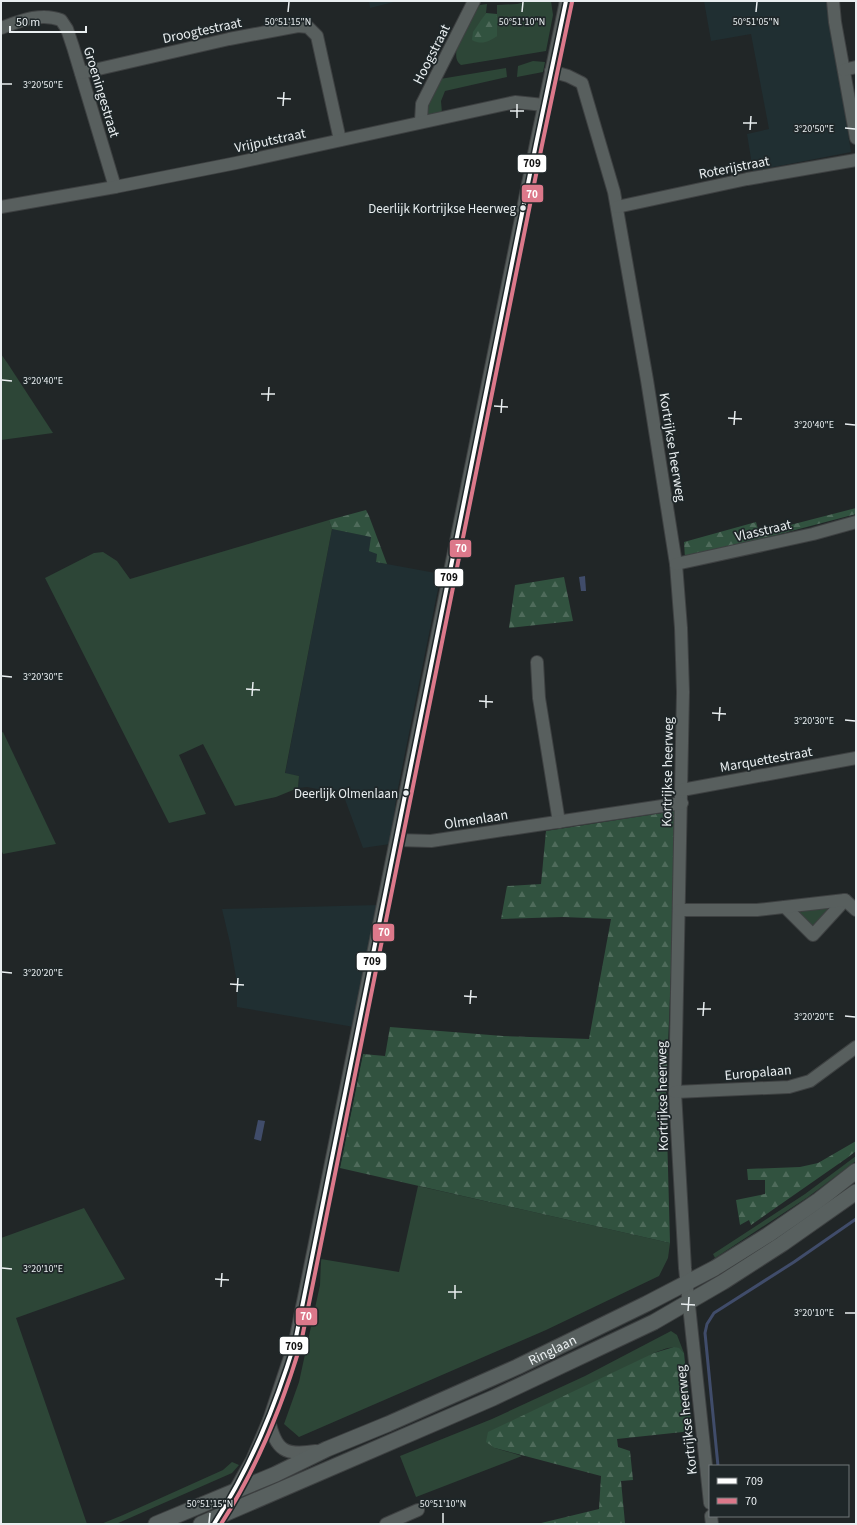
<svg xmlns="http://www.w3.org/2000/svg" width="857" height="1525" viewBox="0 0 857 1525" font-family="'Source Sans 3',sans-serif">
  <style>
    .built { fill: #202f32 }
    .grass { fill: #2d4637 }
    .forest { fill: url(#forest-firs) }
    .water { fill: #404c6a }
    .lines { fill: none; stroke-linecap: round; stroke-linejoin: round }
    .stream { stroke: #404c6a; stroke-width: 3 }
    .minor-casing { stroke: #3e4142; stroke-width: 14 }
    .major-casing { stroke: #3e4142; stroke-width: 17 }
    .minor { stroke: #585f5e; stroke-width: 12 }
    .major { stroke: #58605f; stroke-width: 15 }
    .bus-1-casing { stroke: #1f2729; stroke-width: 7 }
    .bus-2-casing { stroke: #1f2729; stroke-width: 7 }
    .bus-1 { stroke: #fff; stroke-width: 4 }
    .bus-2 { stroke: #dc788a; stroke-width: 4 }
    .ticks { fill: none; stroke: #e9eef0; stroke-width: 1.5 }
    .bus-dot { fill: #e9eef0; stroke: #1f2729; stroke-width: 1.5 }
    .labels { text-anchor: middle; stroke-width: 3.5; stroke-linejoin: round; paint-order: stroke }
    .bus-label { font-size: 13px; fill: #e9eef0; stroke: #1f2729; text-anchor: end }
    .street-label { font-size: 14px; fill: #e9eef0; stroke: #1f2729 }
    .ticks-label { font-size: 10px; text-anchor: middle; fill: #e9eef0; stroke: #1f2729; stroke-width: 3.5; stroke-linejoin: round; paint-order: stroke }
    .line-badge { stroke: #1f2729; stroke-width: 1.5 }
    .badge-label { font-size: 11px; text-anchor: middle; font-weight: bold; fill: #fff }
    .pale-badge-label { font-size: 11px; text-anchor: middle; font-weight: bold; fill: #111 }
  </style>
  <defs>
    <pattern id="forest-firs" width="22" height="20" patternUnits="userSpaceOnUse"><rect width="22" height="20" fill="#31523f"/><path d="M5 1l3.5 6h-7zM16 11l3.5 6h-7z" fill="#4f6b5b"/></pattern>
  </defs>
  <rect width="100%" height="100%" fill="#212627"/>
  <g class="built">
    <polygon points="369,1 398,1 370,8"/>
    <polygon points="704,1 828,1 830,20 851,152 753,171 747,134 769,129 751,34 711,41"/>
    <polygon points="332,529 372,537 377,554 376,562 441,574 397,793 390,844 363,848 343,794 307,787 298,788 299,776 285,774"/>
    <polygon points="378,905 354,1027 237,1007 237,983 230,943 222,909"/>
  </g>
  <g class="grass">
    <path d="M 530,1 L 551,1 L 553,15 L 546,51 L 461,65 C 445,55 473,16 480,5 L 487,4 L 486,13 L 482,20 L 497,36 L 497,5 L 517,4 Z"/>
    <polygon points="533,61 545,62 543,72 517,77 518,66"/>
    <polygon points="506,68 507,77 445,91 441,101 442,113 427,115 425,111 440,79"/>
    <polygon points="1,354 8,364 53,433 1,440"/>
    <polygon points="329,520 332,529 285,773 299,776 298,788 276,797 235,806 203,744 179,755 206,814 169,823 45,578 94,553 103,552 117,561 130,579"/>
    <polygon points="3,732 56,844 3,854 1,850 1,733"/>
    <polygon points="833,906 812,928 793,910"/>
    <polygon points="856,1156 856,1161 808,1197 715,1258 713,1254 805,1194"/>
    <polygon points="418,1186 670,1243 668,1258 659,1276 546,1330 299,1437 284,1424 299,1382 320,1285 321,1259 399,1272"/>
    <polygon points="84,1208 125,1279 16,1318 87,1524 1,1524 1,1238"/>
    <path d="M 671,1331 L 677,1335 L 684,1353 C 674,1343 666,1349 654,1353 L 495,1448 L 522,1456 L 416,1497 L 400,1456 L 492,1419 L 585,1376 Z"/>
    <polygon points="232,1462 239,1465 232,1473 116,1524 101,1524 123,1515 223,1470"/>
  </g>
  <g class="forest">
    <path d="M 486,13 L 497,14 L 497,36 C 488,42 482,45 472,40 L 473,32 Z"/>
    <polygon points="856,508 856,514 685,559 684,542 756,522 759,533"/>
    <polygon points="366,510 369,516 387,564 376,562 377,554 369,551 371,537 332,529 329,520"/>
    <polygon points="564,577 573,621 509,628 515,585"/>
    <polygon points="675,811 672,948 666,1094 670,1243 340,1168 363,1054 385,1056 390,1027 503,1036 589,1039 611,919 563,917 501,919 507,886 541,884 546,831"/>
    <polygon points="856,1141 856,1151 847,1158 751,1225 749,1220 740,1225 736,1200 765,1194 765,1180 748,1180 747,1169 800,1167 818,1163"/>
    <polygon points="674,1347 679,1348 684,1353 692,1431 617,1439 618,1447 630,1451 633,1480 621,1481 625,1523 537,1524 599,1509 601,1476 495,1448 486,1442 488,1432 654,1353"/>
  </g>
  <g class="water">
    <polygon points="585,576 586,591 581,591 579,577"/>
    <polygon points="258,1120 265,1121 261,1141 254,1139"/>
  </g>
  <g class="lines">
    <polyline class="stream" points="718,1466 705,1333 707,1324 714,1313 794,1262 856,1219"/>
    <defs>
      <g id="minor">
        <polyline points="833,1 835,22 856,138"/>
        <path d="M 1,28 C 20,21 41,12 61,20 L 67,29 L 73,47 L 115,187"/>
        <polyline points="844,70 856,67"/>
        <polyline points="551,71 568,76 582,83 614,192 647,380 676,564 681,628 683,692 675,1092 685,1268 710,1503"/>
        <polyline points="81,73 229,39 298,26 308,27 317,36 340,140"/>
        <polyline points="421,121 422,104 474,1"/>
        <polyline points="1,207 115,187 236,163 515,102 544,105"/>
        <polyline points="617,207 747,179 856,160"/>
        <polyline points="676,564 813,534 856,522"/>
        <polyline points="537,662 539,698 559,822"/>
        <polyline points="682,790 856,758"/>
        <polyline points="397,840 431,841 682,803"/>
        <polyline points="785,907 813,935 845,900"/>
        <polyline points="679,910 757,910 845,900 856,910"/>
        <polyline points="675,1092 789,1087 810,1081 856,1047"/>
        <path d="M 269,1420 C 276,1451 285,1456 316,1451"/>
        <polyline points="235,1490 252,1460 269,1420 295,1342 536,144 566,1"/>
        <polyline points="711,1516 712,1524"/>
        <polyline points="386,1524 418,1510"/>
      </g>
      <g id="major">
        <path id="s1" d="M 156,1524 L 276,1474 L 327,1449 L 388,1424 L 517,1367 L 646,1304 L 715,1268 L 768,1235 L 819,1200 L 856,1171"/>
        <polyline points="201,1524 493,1398 654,1322 723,1282 782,1244 856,1192"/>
      </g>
    </defs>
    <use href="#minor" class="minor-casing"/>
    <use href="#major" class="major-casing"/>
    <use href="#minor" class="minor"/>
    <use href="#major" class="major"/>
    <defs>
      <path id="bus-1" d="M 214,1524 C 251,1466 275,1407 295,1342 L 536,144 L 566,1"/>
      <path id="bus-2" d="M 221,1524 C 257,1468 282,1407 301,1343 L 542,145 L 572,2"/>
    </defs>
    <use href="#bus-1" class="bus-1-casing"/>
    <use href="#bus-2" class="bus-2-casing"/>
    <use href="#bus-1" class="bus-1"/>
    <use href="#bus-2" class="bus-2"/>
  </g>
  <path class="ticks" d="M 288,12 L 289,2M 522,12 L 523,2M 756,12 L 757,2M 2,84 L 12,84M 277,98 L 291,99M 283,106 L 284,92M 510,111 L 524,111M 517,118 L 517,104M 743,123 L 757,123M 845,128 L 855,129M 750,130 L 751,116M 2,380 L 12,381M 261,394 L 275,394M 268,401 L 269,387M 494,406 L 508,407M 501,413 L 502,399M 728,418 L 742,419M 845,424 L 855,425M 734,425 L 735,411M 2,676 L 12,677M 246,689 L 260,690M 252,696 L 253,682M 479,701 L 493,702M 486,708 L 486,695M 712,713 L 726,714M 845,720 L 855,721M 719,721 L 720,707M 2,972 L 12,973M 230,984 L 244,985M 237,992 L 238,978M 464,996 L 477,997M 470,1004 L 471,990M 697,1009 L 711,1009M 703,1016 L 704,1002M 845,1016 L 855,1017M 2,1268 L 12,1269M 215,1279 L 229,1280M 221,1287 L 222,1273M 448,1292 L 462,1292M 455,1299 L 455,1285M 681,1304 L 695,1305M 688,1311 L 689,1297M 845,1313 L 855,1313M 209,1523 L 210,1513M 443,1523 L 443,1513"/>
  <g class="bus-dot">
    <circle cx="523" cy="208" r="3.5"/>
    <circle cx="406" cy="793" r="3.5"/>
  </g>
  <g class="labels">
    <g class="bus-label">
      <text x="516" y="213">Deerlijk Kortrijkse Heerweg</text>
      <text x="398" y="798">Deerlijk Olmenlaan</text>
    </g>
    <g class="street-label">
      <text transform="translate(202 30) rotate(-12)" y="5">Droogtestraat</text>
      <text transform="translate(431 54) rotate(-63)" y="5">Hoogstraat</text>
      <text transform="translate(102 92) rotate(73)" y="5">Groeningestraat</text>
      <text transform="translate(270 140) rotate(-12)" y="5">Vrijputstraat</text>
      <text transform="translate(734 167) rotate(-11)" y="5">Roterijstraat</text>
      <text transform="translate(673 447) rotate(81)" y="5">Kortrijkse heerweg</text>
      <text transform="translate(763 530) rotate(-13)" y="5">Vlasstraat</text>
      <text transform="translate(766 759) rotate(-10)" y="5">Marquettestraat</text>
      <text transform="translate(667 772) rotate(-89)" y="5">Kortrijkse heerweg</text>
      <text transform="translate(476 819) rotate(-9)" y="5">Olmenlaan</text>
      <text transform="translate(758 1072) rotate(-5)" y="5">Europalaan</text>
      <text transform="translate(662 1096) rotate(-91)" y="5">Kortrijkse heerweg</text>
      <text dy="5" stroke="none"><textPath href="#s1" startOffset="433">Ringlaan</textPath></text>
      <text transform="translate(686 1420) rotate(-96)" y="5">Kortrijkse heerweg</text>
    </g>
  </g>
  <g class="ticks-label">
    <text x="288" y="25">50°51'15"N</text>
    <text x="522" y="25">50°51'10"N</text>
    <text x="756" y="25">50°51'05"N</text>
    <text x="43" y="88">3°20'50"E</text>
    <text x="814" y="132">3°20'50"E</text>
    <text x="43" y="384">3°20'40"E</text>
    <text x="814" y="428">3°20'40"E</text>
    <text x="43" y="680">3°20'30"E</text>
    <text x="814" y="724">3°20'30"E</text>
    <text x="43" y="976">3°20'20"E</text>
    <text x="814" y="1020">3°20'20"E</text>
    <text x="43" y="1272">3°20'10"E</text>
    <text x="814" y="1316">3°20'10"E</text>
    <text x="210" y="1507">50°51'15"N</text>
    <text x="443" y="1507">50°51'10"N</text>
  </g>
  <g class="line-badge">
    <rect x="517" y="154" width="30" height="19" rx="4" fill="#fff"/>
    <rect x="521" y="184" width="23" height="19" rx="4" fill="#dc788a"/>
    <rect x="449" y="539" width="23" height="19" rx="4" fill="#dc788a"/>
    <rect x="434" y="568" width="30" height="19" rx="4" fill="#fff"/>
    <rect x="372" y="923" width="23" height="19" rx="4" fill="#dc788a"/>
    <rect x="356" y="952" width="31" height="19" rx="4" fill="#fff"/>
    <rect x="295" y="1307" width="23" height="19" rx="4" fill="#dc788a"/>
    <rect x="279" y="1336" width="30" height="19" rx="4" fill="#fff"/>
  </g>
  <g class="badge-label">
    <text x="532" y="198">70</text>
    <text x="461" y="552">70</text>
    <text x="384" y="936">70</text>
    <text x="306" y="1320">70</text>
  </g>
  <g class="pale-badge-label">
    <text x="532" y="167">709</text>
    <text x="449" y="581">709</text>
    <text x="372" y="965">709</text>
    <text x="294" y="1350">709</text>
  </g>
  <rect width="857" height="1525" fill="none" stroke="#e9eef0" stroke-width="4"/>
  <rect x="709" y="1465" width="140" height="52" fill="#1f2729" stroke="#707779"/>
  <rect x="717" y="1478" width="20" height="6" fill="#ffffff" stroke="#707779"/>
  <text x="745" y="1485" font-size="12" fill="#e9eef0">709</text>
  <rect x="717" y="1498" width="20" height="6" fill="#dc788a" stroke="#707779"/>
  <text x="745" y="1505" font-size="12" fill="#e9eef0">70</text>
  <path d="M10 26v6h76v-6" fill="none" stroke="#e9eef0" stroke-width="2"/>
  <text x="16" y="26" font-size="12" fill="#e9eef0" stroke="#1f2729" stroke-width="3" paint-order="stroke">50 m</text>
</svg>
